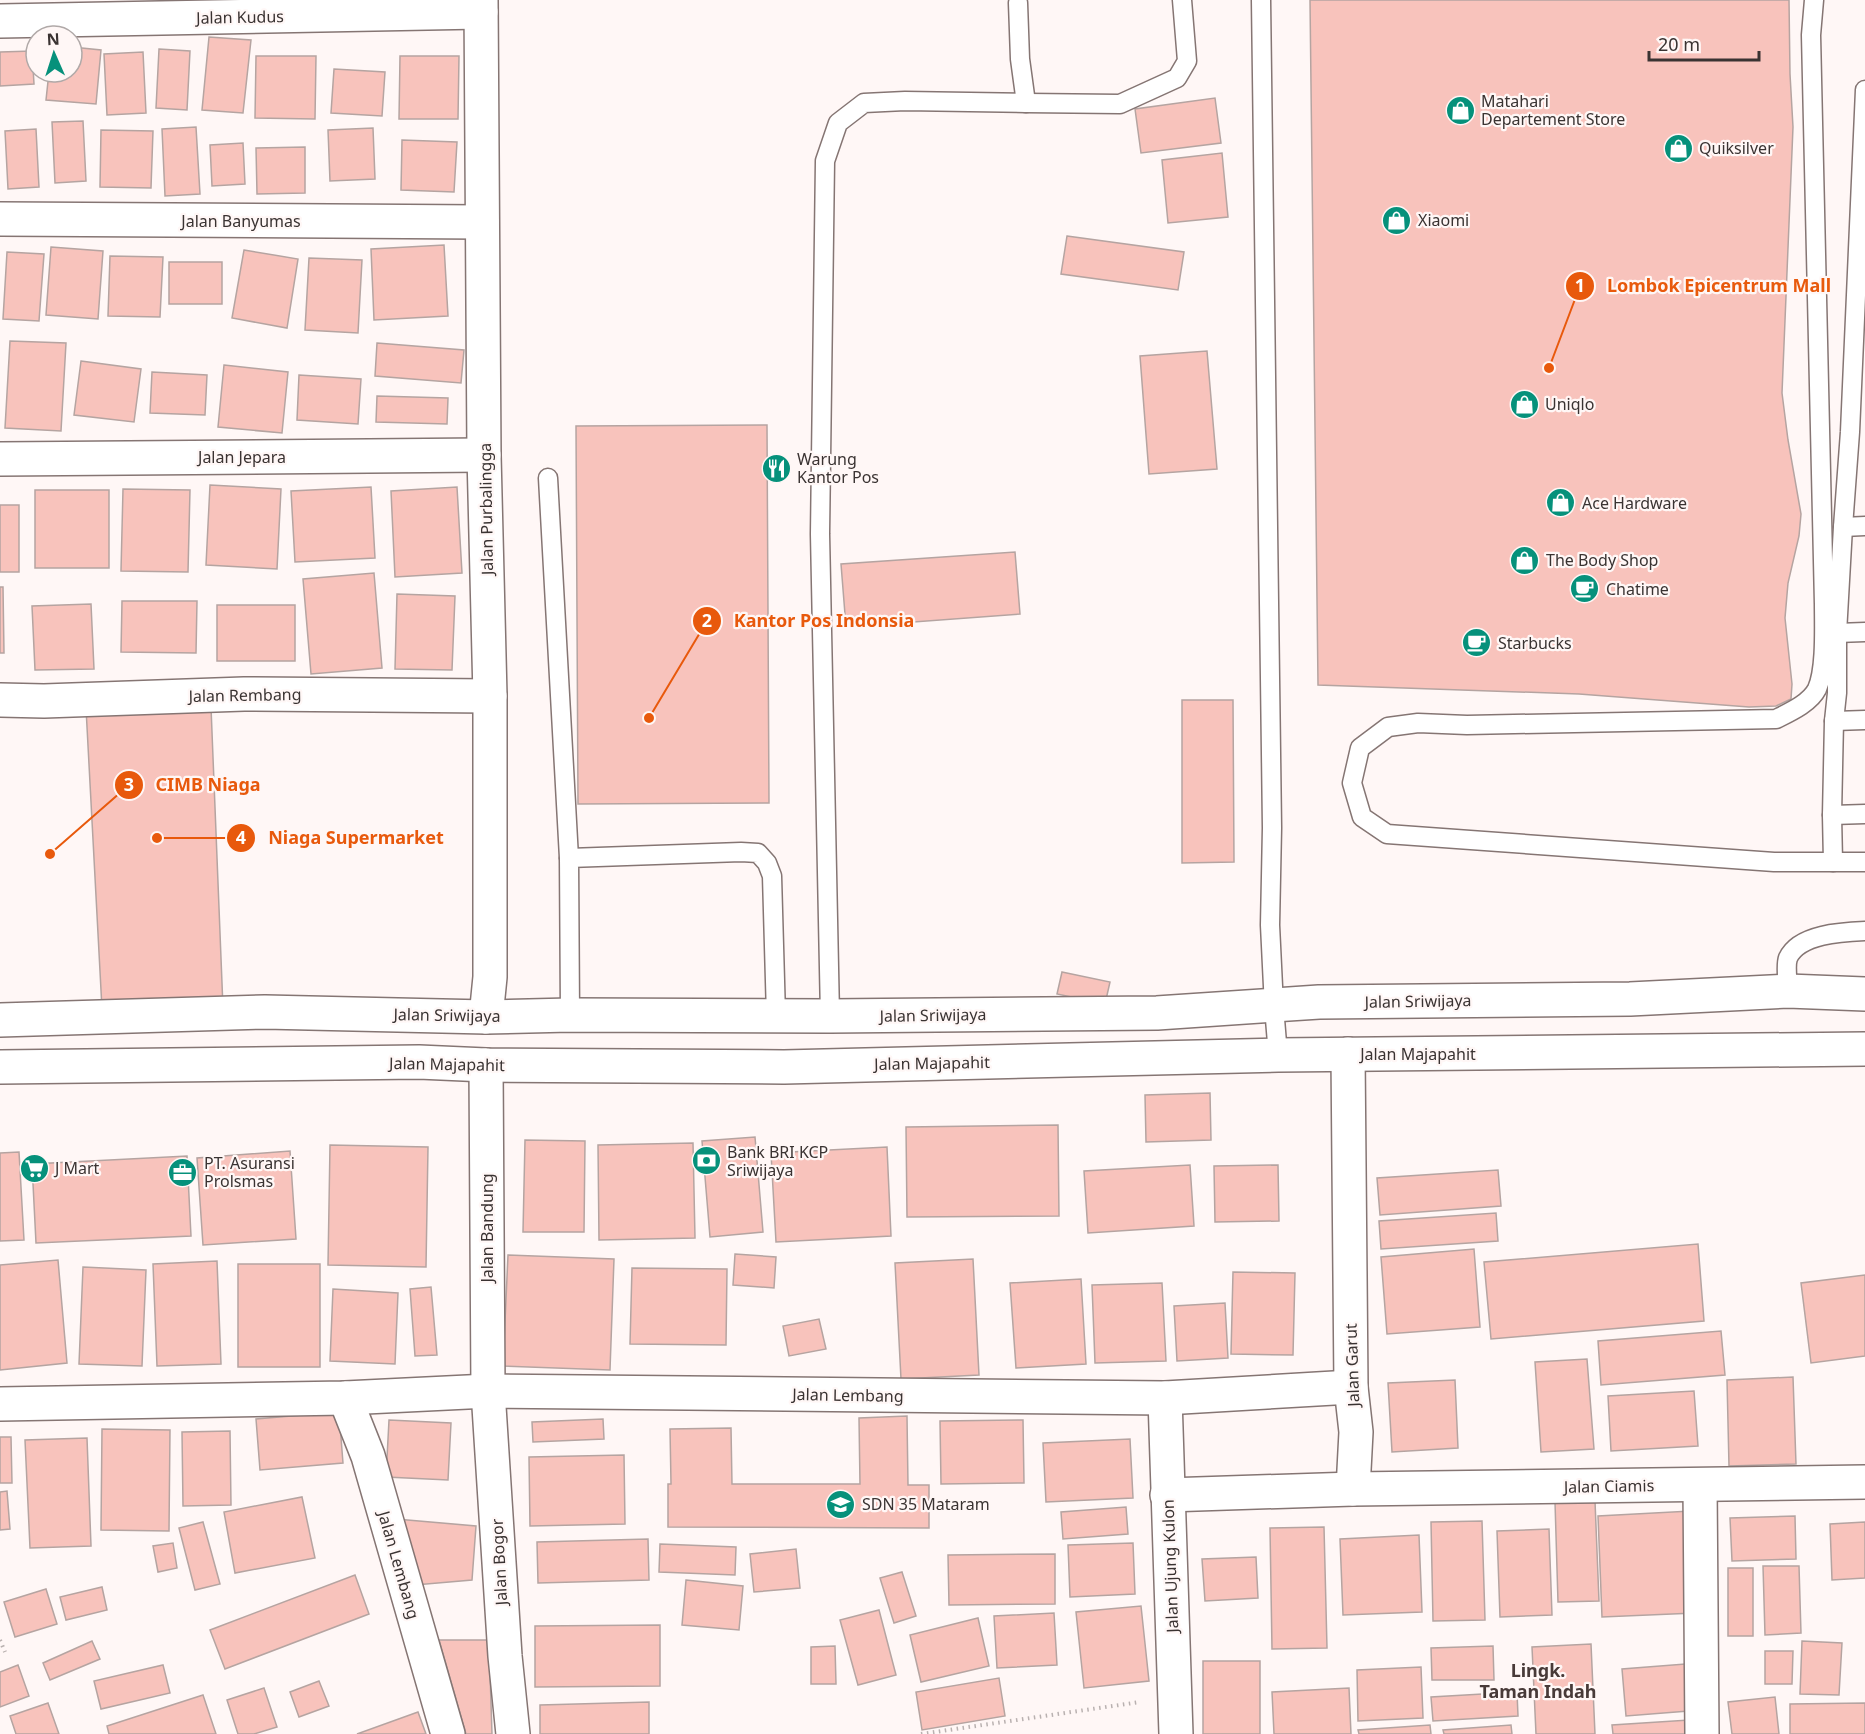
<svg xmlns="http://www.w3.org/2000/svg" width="1865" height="1734" viewBox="0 0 1865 1734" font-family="'Noto Sans',sans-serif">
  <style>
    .building { fill: #f8c3bc; stroke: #b5a4a1; stroke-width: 1.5 }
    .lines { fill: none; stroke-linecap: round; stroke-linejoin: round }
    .lane-casing { stroke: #857573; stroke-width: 21 }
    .street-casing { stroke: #857573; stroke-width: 36 }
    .primary-casing { stroke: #857573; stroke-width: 36 }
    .path { stroke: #b9b1b0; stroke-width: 4; stroke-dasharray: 1.5 4.5; stroke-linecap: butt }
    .lane { stroke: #fff; stroke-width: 18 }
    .street { stroke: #fff; stroke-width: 33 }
    .primary { stroke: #fff; stroke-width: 33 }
    .labels { text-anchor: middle; stroke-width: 4.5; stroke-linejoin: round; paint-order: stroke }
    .street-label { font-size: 16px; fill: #3a3332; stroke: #fff7f6 }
    .poi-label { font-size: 16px; fill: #3a3332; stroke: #fff7f6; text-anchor: start }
    .neighbourhood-label { font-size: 18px; font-weight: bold; fill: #483a38; stroke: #fff7f6 }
    .leader { fill: none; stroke: #e8590c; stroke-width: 2 }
    .callout-dot { fill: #e8590c; stroke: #fff7f6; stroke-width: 2 }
    .mark-label { font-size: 18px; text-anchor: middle; font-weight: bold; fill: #fff }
    .callout-label { font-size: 18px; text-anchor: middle; font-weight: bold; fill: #e8590c; stroke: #fff7f6; stroke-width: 4.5; stroke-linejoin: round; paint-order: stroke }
  </style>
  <rect width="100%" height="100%" fill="#fff7f6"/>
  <g class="building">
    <polygon points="1310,0 1789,0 1790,74 1793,127 1782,393 1788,440 1801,514 1799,536 1788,583 1785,618 1792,684 1791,699 1776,706 1749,707 1579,694 1318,685"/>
    <polygon points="209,37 251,40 243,113 202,110"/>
    <polygon points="72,47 101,50 96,104 46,100 49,72 72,72"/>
    <polygon points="159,49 190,51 187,110 156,108"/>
    <polygon points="32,51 34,84 0,86 0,52"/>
    <polygon points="143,52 146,113 107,115 104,54"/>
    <polygon points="256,56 316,56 315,119 255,118"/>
    <polygon points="400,56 459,56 458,119 399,119"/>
    <polygon points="334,69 385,72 382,116 331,113"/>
    <polygon points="1215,98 1221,143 1141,153 1135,109"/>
    <polygon points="83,121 86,181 55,183 52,122"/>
    <polygon points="196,127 200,194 165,196 162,129"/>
    <polygon points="373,128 375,179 330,181 328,130"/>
    <polygon points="36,129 39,187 8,189 5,131"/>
    <polygon points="101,130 153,131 151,188 100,187"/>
    <polygon points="402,140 457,142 454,192 401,190"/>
    <polygon points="243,143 245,184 212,186 210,145"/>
    <polygon points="305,147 305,193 257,194 256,148"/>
    <polygon points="1222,153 1228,217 1168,223 1162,160"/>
    <polygon points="1067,236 1184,252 1178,290 1061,274"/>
    <polygon points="444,245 448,316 374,320 371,249"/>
    <polygon points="51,247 103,251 98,319 46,315"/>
    <polygon points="244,250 298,259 287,328 232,318"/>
    <polygon points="7,252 44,254 39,321 3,319"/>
    <polygon points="110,256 163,257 160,317 108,316"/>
    <polygon points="309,258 362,260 358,333 305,330"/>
    <rect x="169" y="262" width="53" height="42"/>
    <polygon points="10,341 66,343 61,431 5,428"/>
    <polygon points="377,343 464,350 461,383 375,376"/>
    <polygon points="1207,351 1217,469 1149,474 1140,356"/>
    <polygon points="81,361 141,369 134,422 74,415"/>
    <polygon points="224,365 288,372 282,433 218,427"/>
    <polygon points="152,372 207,375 205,415 150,413"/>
    <polygon points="299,375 361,379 358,424 297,420"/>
    <polygon points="377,396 448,398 447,424 376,422"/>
    <polygon points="767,425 769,803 578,804 576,426"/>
    <polygon points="210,485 281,489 277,569 206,565"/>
    <polygon points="371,487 375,558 295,562 291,491"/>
    <polygon points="457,487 462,573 395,577 391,491"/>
    <polygon points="123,489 190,490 188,572 121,571"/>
    <rect x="35" y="490" width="74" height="78"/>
    <rect x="0" y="505" width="19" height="67"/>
    <polygon points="1015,552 1020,614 846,627 841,564"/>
    <polygon points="374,573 382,668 311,674 303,579"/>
    <polygon points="0,587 3,587 4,653 0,653"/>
    <polygon points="397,594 455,596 452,670 395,669"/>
    <polygon points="122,601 197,601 196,653 121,652"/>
    <polygon points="91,604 94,669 35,670 32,606"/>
    <rect x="217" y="605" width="78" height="56"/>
    <polygon points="1182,700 1233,700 1234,862 1182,863"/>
    <polygon points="211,707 223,1008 102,1009 86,708"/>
    <polygon points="1062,972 1110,982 1105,1004 1057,994"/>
    <polygon points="1210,1093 1211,1140 1146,1142 1145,1095"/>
    <polygon points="1058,1125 1059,1216 907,1217 906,1127"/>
    <polygon points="755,1137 763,1232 710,1237 702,1141"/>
    <polygon points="525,1140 585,1141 584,1232 523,1232"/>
    <polygon points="693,1143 695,1238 599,1240 598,1145"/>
    <polygon points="330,1145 428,1147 426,1267 328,1265"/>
    <polygon points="887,1147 891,1236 776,1242 771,1153"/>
    <polygon points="290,1151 296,1239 203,1245 197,1158"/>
    <polygon points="19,1152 24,1240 0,1241 0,1153"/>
    <polygon points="187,1156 191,1236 36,1243 32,1164"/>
    <polygon points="1190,1165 1194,1226 1088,1233 1084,1171"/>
    <polygon points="1278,1165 1279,1221 1215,1222 1214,1166"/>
    <polygon points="1498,1170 1501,1206 1380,1215 1377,1178"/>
    <polygon points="1496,1213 1498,1241 1381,1249 1379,1221"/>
    <polygon points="1698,1244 1704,1321 1491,1339 1484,1262"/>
    <polygon points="1474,1249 1480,1327 1387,1334 1381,1257"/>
    <polygon points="735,1254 776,1257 774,1288 733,1285"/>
    <polygon points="508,1255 614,1259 610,1370 503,1366"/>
    <polygon points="973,1259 979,1375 901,1379 895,1263"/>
    <polygon points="58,1260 67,1363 0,1370 0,1265"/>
    <polygon points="217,1261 221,1364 157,1366 153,1264"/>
    <rect x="238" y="1264" width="82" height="103"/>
    <polygon points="83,1267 146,1270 142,1366 79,1364"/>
    <polygon points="632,1268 727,1269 726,1345 630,1344"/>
    <polygon points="1233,1272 1295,1273 1293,1355 1231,1354"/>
    <polygon points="1865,1275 1865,1356 1811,1363 1801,1283"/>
    <polygon points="1081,1279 1086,1364 1016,1368 1010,1283"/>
    <polygon points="1162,1283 1166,1361 1095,1363 1092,1285"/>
    <polygon points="431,1287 437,1355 415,1356 410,1289"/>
    <polygon points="333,1289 398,1293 395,1364 330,1361"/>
    <polygon points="1225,1303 1228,1358 1177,1361 1174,1306"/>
    <polygon points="819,1319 826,1349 789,1356 783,1326"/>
    <polygon points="1721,1331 1725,1375 1601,1385 1598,1341"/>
    <polygon points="1587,1359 1594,1449 1541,1452 1535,1362"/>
    <polygon points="1793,1377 1796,1464 1729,1466 1727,1380"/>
    <polygon points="1455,1380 1458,1448 1392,1452 1388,1383"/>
    <polygon points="1694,1391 1698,1446 1611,1451 1608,1396"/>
    <polygon points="339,1412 343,1463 260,1470 256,1419"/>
    <polygon points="907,1416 908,1485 929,1485 929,1528 668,1527 668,1484 671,1484 670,1429 731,1428 732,1484 860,1484 859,1418"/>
    <polygon points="603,1419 604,1439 533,1442 532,1422"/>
    <polygon points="389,1420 451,1423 448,1480 386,1477"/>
    <polygon points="1023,1420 1024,1483 941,1484 940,1421"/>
    <polygon points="102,1429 170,1430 169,1531 101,1530"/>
    <polygon points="230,1431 231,1505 183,1506 182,1432"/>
    <polygon points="0,1437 11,1437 12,1483 0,1483"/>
    <polygon points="87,1438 91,1546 30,1548 25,1440"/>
    <polygon points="1130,1439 1133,1498 1046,1502 1043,1443"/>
    <polygon points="624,1455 625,1524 530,1526 529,1457"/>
    <polygon points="7,1491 10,1529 0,1530 0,1492"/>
    <polygon points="302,1497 315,1558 235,1573 224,1512"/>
    <polygon points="1595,1501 1599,1601 1558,1602 1555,1502"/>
    <polygon points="1126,1507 1128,1534 1063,1539 1061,1512"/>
    <polygon points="1691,1511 1695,1613 1602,1617 1598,1516"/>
    <polygon points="1795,1516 1796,1559 1732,1561 1730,1518"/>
    <polygon points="396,1519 476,1526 472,1580 415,1585"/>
    <polygon points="1482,1521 1485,1620 1433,1621 1431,1522"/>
    <polygon points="203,1522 220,1584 195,1590 179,1528"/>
    <polygon points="1865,1522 1865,1578 1832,1580 1830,1524"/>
    <polygon points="1324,1527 1327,1648 1272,1649 1270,1528"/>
    <polygon points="1549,1529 1552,1615 1500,1617 1497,1531"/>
    <polygon points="1419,1535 1422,1612 1343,1615 1340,1539"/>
    <polygon points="648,1539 649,1580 538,1583 537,1542"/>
    <polygon points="173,1543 177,1568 158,1572 153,1546"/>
    <polygon points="1133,1543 1135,1594 1070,1597 1068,1545"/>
    <polygon points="660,1544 736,1547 735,1575 659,1572"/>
    <polygon points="796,1549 800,1588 754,1592 750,1554"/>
    <polygon points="1055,1554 1055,1604 949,1605 948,1555"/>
    <polygon points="1256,1557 1258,1598 1205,1601 1202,1559"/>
    <polygon points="1763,1566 1799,1566 1801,1633 1765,1635"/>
    <rect x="1728" y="1568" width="25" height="68"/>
    <polygon points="902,1572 916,1616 894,1623 880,1578"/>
    <polygon points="355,1575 369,1614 225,1669 210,1630"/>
    <polygon points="686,1580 743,1586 739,1630 682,1625"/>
    <polygon points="102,1587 107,1610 66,1620 60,1597"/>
    <polygon points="46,1589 57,1624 15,1637 4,1602"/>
    <polygon points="1141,1606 1149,1681 1084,1688 1076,1612"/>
    <polygon points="879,1610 896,1675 858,1685 840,1620"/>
    <polygon points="1054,1613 1057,1665 997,1668 994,1616"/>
    <polygon points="978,1618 989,1666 921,1682 910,1635"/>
    <polygon points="660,1625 660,1686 535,1687 535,1626"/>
    <polygon points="439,1640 489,1640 492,1734 466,1734"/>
    <polygon points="92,1641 100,1659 50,1680 43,1663"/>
    <polygon points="1802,1641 1842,1643 1839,1695 1800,1694"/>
    <polygon points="1591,1644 1595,1734 1536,1734 1532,1647"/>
    <polygon points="835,1646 836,1684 811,1684 811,1647"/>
    <polygon points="1493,1646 1494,1680 1432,1680 1431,1648"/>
    <polygon points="1765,1651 1793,1651 1792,1684 1765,1684"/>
    <rect x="1203" y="1661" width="57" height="73"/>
    <polygon points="1698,1663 1701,1710 1626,1716 1622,1669"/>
    <polygon points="18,1665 29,1696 0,1707 0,1672"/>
    <polygon points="163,1665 170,1693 101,1709 94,1681"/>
    <polygon points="1421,1667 1423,1718 1358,1721 1357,1670"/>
    <polygon points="999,1678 1005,1716 922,1730 916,1692"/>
    <polygon points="319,1681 329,1706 299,1717 290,1692"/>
    <polygon points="264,1688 277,1727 254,1734 238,1734 227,1700"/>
    <polygon points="1349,1688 1351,1734 1274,1734 1272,1692"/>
    <polygon points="1517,1692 1518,1716 1433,1721 1431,1697"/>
    <polygon points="203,1695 216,1734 109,1734 107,1726"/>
    <polygon points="1775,1697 1779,1734 1732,1734 1728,1702"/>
    <polygon points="649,1702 649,1734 540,1734 540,1705"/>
    <polygon points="48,1703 59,1734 16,1734 10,1716"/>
    <polygon points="1865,1703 1865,1734 1790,1734 1790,1704"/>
    <polygon points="418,1712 426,1734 357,1734"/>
    <polygon points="1689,1720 1690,1734 1613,1734 1612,1725"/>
    <polygon points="1430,1725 1431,1734 1359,1734 1358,1730"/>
    <polygon points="1511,1725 1512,1734 1444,1734 1443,1730"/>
  </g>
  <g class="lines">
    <defs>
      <g id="lane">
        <polyline points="1261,0 1272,828 1270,925 1274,1007 1278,1055"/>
        <path d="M 1814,0 L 1811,35 L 1824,604 C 1824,626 1826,669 1817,689 C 1810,703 1790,712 1776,719 L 1467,725 L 1418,723 L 1388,727 L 1360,748 L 1352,783 L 1362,817 L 1387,834 L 1774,862 L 1865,862"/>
        <polyline points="1026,103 1120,104 1177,78 1187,61 1182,0"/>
        <polyline points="548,478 569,858"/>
        <polyline points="1843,527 1865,526"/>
        <polyline points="1837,633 1865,632"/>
        <polyline points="1834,721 1865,720"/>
        <polyline points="1832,815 1865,814"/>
        <polyline points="1833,862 1832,815 1834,721 1837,693 1837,633 1843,527 1850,432 1865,90"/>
        <path d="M 1788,991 C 1788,982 1785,966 1788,958 C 1799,934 1842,932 1865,931"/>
        <polyline points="570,1015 569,858 741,852 758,853 767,863 772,876 776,1016"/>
        <polyline points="830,1016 820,534 825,161 838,123 864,103 905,101 1026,103 1020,59 1018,3"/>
      </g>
      <g id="street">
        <polyline points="481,0 484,455 490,696 490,977 486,1017"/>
        <polyline points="0,21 481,12"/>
        <polyline points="0,219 482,222"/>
        <polyline points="0,459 484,455"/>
        <polyline points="0,700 44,701 244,694 490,696"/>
        <polyline points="1348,1054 1351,1387 1356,1432 1353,1489"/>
        <polyline points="486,1065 488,1391 505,1656 513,1734"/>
        <polyline points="345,1398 368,1456 448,1734"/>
        <polyline points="1165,1398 1176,1734"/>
        <polyline points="0,1404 345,1398 488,1391 1165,1398 1351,1387"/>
        <polyline points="1700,1485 1702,1734"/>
        <polyline points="1167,1495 1353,1489 1865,1482"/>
      </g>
      <g id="primary">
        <polyline points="0,1020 265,1012 486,1017 570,1015 830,1016 1157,1013 1319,1002 1630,999 1788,991 1865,994"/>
        <polyline points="0,1067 419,1062 486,1065 784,1067 1278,1055 1865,1049"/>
      </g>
    </defs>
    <use href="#lane" class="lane-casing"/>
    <use href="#street" class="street-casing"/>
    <use href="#primary" class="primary-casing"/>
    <g class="path">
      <polyline points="0,1640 5,1652"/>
      <polyline points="921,1734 1140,1702"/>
    </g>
    <use href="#lane" class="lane"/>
    <use href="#street" class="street"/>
    <use href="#primary" class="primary"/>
  </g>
  <defs>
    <symbol id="shop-disc" viewBox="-11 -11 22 22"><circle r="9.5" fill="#06917b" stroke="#fff7f6"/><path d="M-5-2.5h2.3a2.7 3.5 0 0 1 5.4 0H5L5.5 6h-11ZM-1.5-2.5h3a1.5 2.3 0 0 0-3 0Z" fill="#fff"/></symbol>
    <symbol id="restaurant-disc" viewBox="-11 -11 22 22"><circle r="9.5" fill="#06917b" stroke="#fff7f6"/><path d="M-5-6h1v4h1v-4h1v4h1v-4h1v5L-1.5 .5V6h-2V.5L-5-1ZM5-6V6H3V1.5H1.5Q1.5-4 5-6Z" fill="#fff"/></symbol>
    <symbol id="cafe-disc" viewBox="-11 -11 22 22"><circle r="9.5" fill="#06917b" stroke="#fff7f6"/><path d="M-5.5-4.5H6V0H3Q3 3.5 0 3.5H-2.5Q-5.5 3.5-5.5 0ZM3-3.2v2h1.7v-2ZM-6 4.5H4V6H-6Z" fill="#fff"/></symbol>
    <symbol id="bank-disc" viewBox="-11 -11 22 22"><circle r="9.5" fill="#06917b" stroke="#fff7f6"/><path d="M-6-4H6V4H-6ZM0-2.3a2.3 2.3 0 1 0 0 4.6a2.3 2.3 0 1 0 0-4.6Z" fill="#fff"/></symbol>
    <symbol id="supermarket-disc" viewBox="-11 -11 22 22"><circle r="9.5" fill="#06917b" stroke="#fff7f6"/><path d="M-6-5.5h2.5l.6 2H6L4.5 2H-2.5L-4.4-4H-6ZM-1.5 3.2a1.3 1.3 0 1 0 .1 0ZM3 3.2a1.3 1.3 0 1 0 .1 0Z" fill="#fff"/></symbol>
    <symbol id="office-disc" viewBox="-11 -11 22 22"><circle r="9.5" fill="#06917b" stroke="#fff7f6"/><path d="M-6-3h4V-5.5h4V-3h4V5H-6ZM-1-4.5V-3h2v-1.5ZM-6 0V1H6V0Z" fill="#fff"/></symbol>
    <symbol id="school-disc" viewBox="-11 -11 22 22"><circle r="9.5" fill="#06917b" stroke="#fff7f6"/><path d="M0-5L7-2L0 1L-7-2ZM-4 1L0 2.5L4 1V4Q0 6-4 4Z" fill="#fff"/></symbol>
  </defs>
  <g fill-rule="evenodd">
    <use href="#shop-disc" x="1444" y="94" width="33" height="33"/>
    <use href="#shop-disc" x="1662" y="132" width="33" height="33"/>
    <use href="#shop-disc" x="1380" y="204" width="33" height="33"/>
    <use href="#shop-disc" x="1508" y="388" width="33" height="33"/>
    <use href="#restaurant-disc" x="760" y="452" width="33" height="33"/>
    <use href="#shop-disc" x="1544" y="486" width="33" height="33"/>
    <use href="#shop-disc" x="1508" y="544" width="33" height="33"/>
    <use href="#cafe-disc" x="1568" y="572" width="33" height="33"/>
    <use href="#cafe-disc" x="1460" y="626" width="33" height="33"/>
    <use href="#bank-disc" x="690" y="1144" width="33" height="33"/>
    <use href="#supermarket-disc" x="18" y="1152" width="33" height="33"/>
    <use href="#office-disc" x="166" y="1156" width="33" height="33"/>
    <use href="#school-disc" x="824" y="1488" width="33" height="33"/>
  </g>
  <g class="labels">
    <g class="street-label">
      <text transform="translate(240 17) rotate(-1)" y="6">Jalan Kudus</text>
      <text x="241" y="227">Jalan Banyumas</text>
      <text x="242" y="463">Jalan Jepara</text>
      <text transform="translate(486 509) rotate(-91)" y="6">Jalan Purbalingga</text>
      <text transform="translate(245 695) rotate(-1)" y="6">Jalan Rembang</text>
      <text transform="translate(1418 1001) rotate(-1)" y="6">Jalan Sriwijaya</text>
      <text transform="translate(447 1015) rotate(1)" y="6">Jalan Sriwijaya</text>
      <text transform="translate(933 1015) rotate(-1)" y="6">Jalan Sriwijaya</text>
      <text x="1418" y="1060">Jalan Majapahit</text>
      <text transform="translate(932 1063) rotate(-1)" y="6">Jalan Majapahit</text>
      <text transform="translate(447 1064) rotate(1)" y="6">Jalan Majapahit</text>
      <text transform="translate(487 1228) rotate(-90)" y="6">Jalan Bandung</text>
      <text transform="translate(1352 1365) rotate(-92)" y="6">Jalan Garut</text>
      <text transform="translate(848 1395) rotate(1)" y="6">Jalan Lembang</text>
      <text transform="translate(1609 1486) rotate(-1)" y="6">Jalan Ciamis</text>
      <text transform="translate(499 1562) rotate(-93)" y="6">Jalan Bogor</text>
      <text transform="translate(399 1565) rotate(74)" y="6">Jalan Lembang</text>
      <text transform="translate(1170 1566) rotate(-92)" y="6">Jalan Ujung Kulon</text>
    </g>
    <g class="poi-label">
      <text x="1481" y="107">Matahari<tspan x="1481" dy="18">Departement Store</tspan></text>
      <text x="1699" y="154">Quiksilver</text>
      <text x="1418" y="226">Xiaomi</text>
      <text x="1545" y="410">Uniqlo</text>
      <text x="797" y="465">Warung<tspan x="797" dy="18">Kantor Pos</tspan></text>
      <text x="1582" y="509">Ace Hardware</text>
      <text x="1546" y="566">The Body Shop</text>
      <text x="1606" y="595">Chatime</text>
      <text x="1498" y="649">Starbucks</text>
      <text x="727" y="1158">Bank BRI KCP<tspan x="727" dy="18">Sriwijaya</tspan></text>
      <text x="204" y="1169">PT. Asuransi<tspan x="204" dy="18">Prolsmas</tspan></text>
      <text x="55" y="1174">J Mart</text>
      <text x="862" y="1510">SDN 35 Mataram</text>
    </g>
    <g class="neighbourhood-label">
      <text x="1538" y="1677">Lingk.<tspan x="1538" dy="21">Taman Indah</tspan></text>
    </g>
  </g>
  <path class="leader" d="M1549 368L1580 286M649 718L707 621M50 854L129 785M157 838L241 838"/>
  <g class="callout-dot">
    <circle cx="1549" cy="368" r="6"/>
    <circle cx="649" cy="718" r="6"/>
    <circle cx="50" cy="854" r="6"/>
    <circle cx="157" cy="838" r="6"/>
    <circle cx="1580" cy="286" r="15"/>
    <circle cx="707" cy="621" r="15"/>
    <circle cx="129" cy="785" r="15"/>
    <circle cx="241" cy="838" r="15"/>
  </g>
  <g class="mark-label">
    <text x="1580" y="292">1</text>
    <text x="707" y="627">2</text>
    <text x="129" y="791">3</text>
    <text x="241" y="844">4</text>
  </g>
  <g class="callout-label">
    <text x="1719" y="292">Lombok Epicentrum Mall</text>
    <text x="824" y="627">Kantor Pos Indonsia</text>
    <text x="208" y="791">CIMB Niaga</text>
    <text x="356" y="844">Niaga Supermarket</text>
  </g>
  <g transform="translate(54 54) rotate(357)"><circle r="28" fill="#fff7f6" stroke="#b0a9a8" stroke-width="1.5"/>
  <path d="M0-4.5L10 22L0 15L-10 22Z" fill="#06917b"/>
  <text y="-9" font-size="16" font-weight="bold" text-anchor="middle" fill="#3a3332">N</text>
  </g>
  <path d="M1649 51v9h110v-9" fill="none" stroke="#3a3332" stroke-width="3"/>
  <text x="1658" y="51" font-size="18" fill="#3a3332" stroke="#fff7f6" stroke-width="4.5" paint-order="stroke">20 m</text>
</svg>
